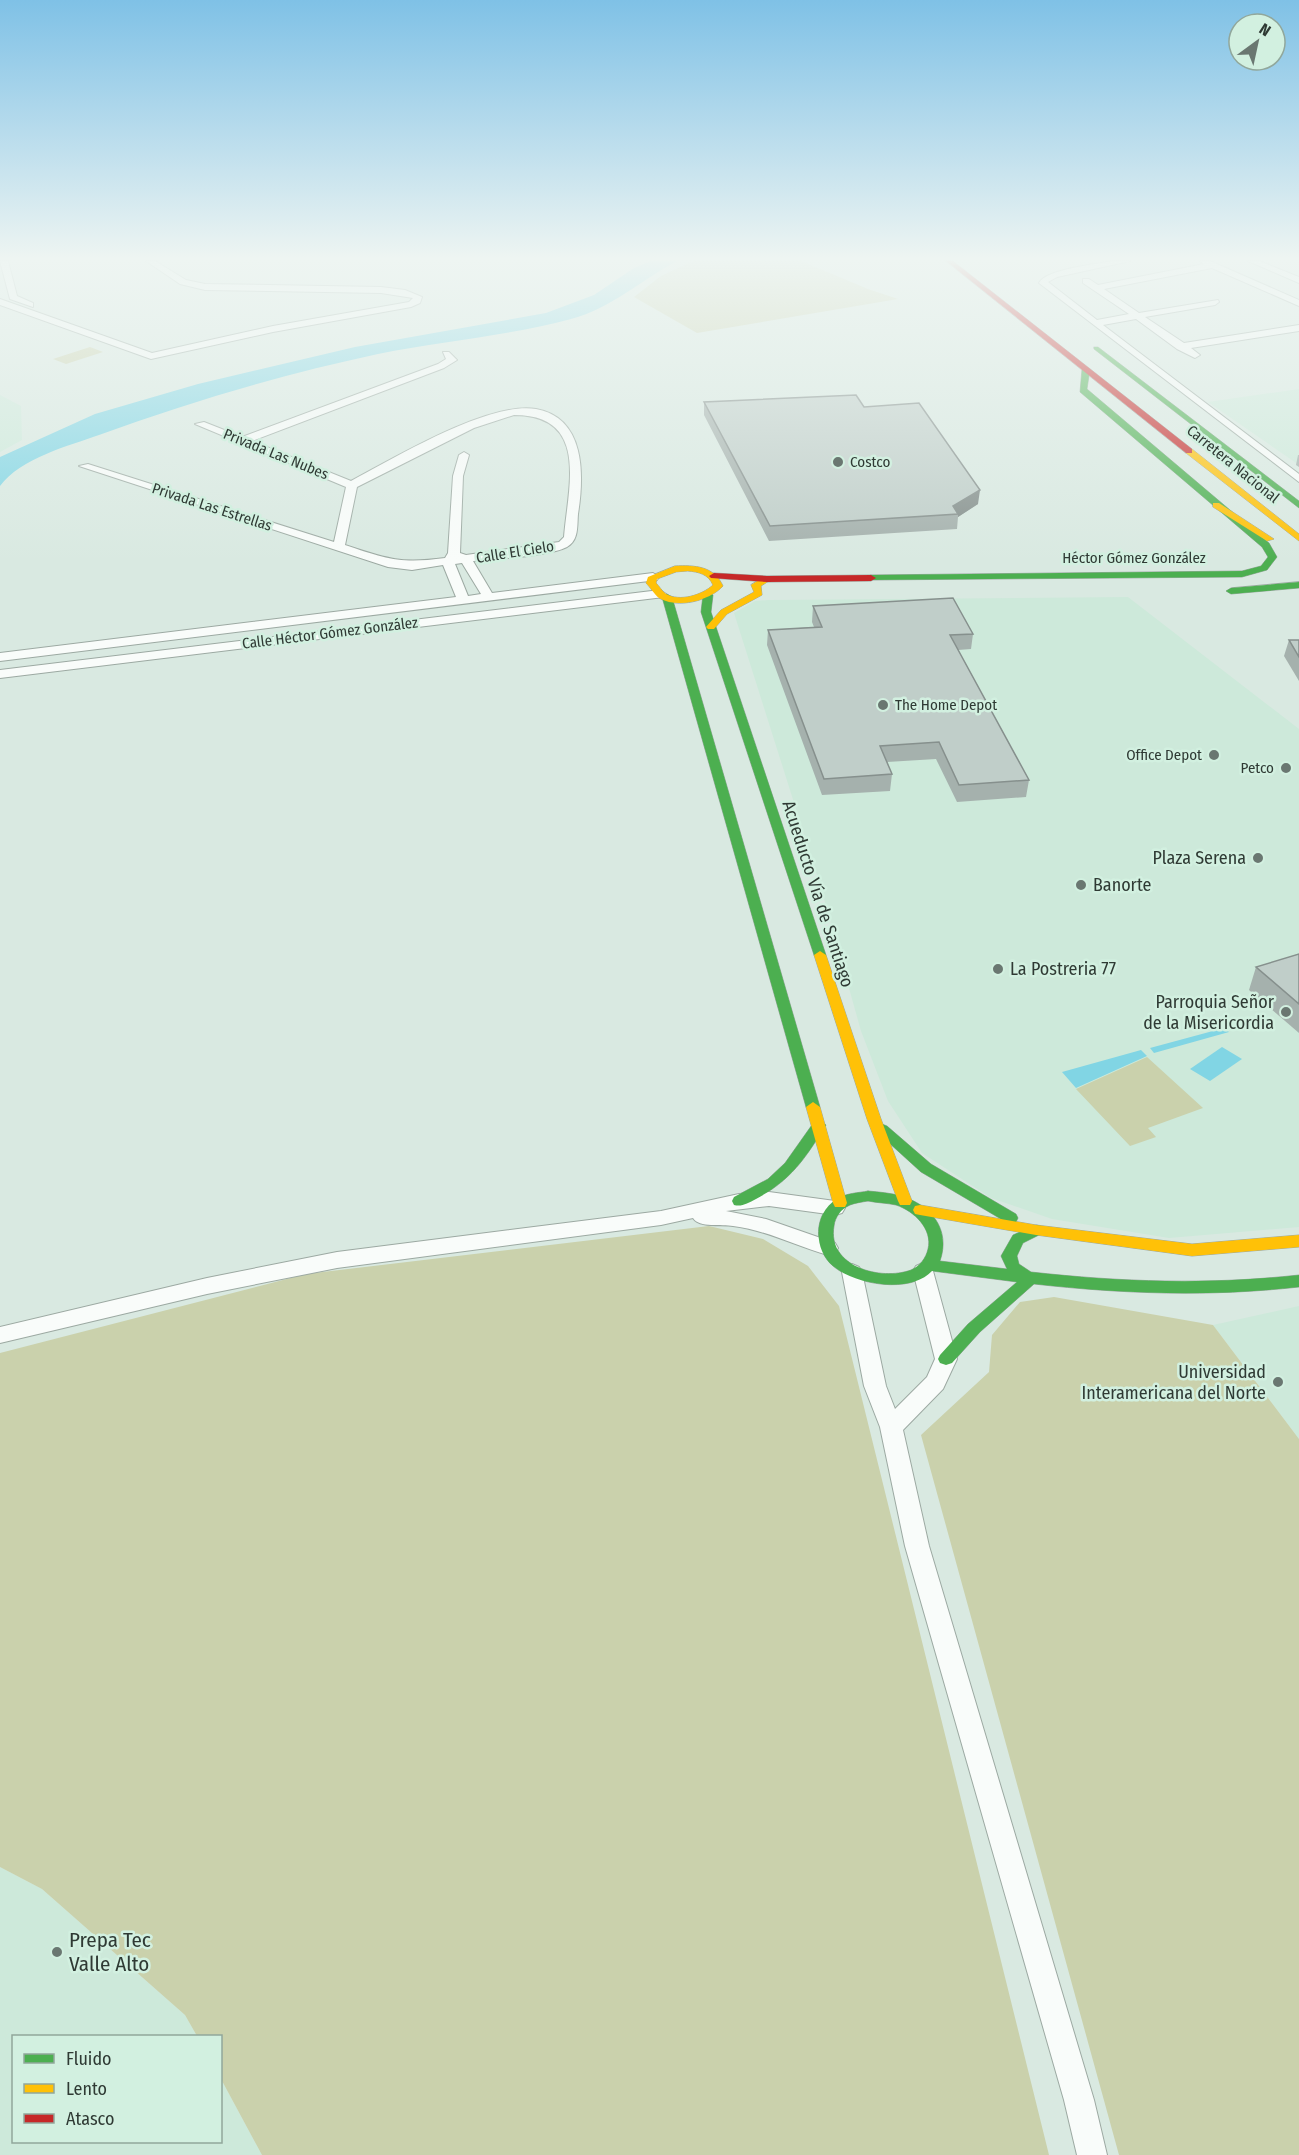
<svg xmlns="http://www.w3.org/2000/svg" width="1299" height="2155" viewBox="0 0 1299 2155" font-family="'Fira Sans Condensed',sans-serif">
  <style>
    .built { fill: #cde9da }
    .green { fill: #cad1ac }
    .water { fill: #81d5e4 }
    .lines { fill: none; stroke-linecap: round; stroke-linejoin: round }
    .street-casing { stroke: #9ca9a2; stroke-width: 2 }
    .fast-casing { stroke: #9ca9a2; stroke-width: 1 }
    .slow-casing { stroke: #9ca9a2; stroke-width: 1 }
    .jam-casing { stroke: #9ca9a2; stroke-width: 1 }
    .street { fill: #f9fcfa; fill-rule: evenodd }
    .fast { fill: #4caf50; fill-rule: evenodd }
    .slow { fill: #ffc107; fill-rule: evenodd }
    .jam { fill: #c62828; fill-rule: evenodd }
    .wall { fill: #a5b1ad }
    .shaded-wall { fill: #86908d }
    .building { fill: #c0cec9; stroke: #86908d; stroke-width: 1.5 }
    .poi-dot { fill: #6a7771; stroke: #d2f0e0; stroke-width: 2 }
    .labels { text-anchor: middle; stroke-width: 5; stroke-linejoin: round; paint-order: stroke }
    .far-street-label { font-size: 15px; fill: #2f3a34; stroke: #d2f0e0 }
    .far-poi-label { font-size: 15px; fill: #2f3a34; stroke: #d2f0e0; text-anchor: start }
    .poi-label { font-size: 18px; fill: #2f3a34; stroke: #d2f0e0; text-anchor: end }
    .street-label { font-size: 18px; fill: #2f3a34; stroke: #d2f0e0 }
    .near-poi-label { font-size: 21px; fill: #2f3a34; stroke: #d2f0e0; text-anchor: start }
  </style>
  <rect width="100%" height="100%" fill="#d9e9e1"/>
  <g class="built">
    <polygon points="1299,389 1299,465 1208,402"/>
    <polygon points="0,395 21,406 22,440 0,452"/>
    <polygon points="1128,597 1299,729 1299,1227 1169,1238 1052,1219 991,1198 922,1153 888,1101 861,1031 821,888 734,613 755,601 769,600"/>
    <polygon points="1299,1306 1299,1439 1213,1325"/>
    <polygon points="0,1867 42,1889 185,2015 197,2036 14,2036 14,2142 220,2142 221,2079 262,2155 0,2155"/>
  </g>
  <g class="green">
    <polygon points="693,261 801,261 868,289 898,299 697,333 634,297 661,276"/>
    <polygon points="90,347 103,352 66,364 53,359"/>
    <polygon points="1147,1057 1203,1108 1148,1128 1156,1137 1130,1146 1076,1089"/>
    <polygon points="709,1226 763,1239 808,1266 839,1306 1049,2155 262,2155 221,2079 220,2036 197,2036 185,2015 42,1889 0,1867 0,1353 306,1274"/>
    <polygon points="1054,1297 1213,1325 1299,1439 1299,2155 1119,2155 921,1435 989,1372 992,1335 1020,1302"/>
  </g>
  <g class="water">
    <path d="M 651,261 L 677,261 C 641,280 612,308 571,319 C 508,336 442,341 378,354 C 284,374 190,402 99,435 C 68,446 21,458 0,486 L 0,457 L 95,414 L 198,384 L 355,347 L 546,313 L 594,295 L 634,268 Z"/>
    <polygon points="1224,1028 1229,1032 1154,1053 1150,1048"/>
    <polygon points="1222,1047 1242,1059 1210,1081 1190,1069"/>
    <polygon points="1141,1050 1147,1056 1076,1088 1062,1072"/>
  </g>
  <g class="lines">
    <defs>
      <g id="street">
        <polygon points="0,261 8,261 17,296 33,303 33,307 10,299"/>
        <polygon points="146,261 155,261 186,280 205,284 381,287 405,290 422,297 420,303 411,307 273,332 151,359 0,305 0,299 152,353 273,326 409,302 413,298 381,293 205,290 180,284"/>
        <path d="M 1114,261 L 1130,261 L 1057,277 L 1048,282 L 1097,320 L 1129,314 L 1083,283 L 1083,279 L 1089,279 L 1098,285 L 1204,264 L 1200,261 L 1210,261 L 1299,300 L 1299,306 L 1212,268 L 1104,289 L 1139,313 L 1218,300 L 1219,302 L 1215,305 L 1145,317 L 1184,343 L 1299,325 L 1299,331 L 1191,348 L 1200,355 L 1195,358 L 1177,349 L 1136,319 L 1103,325 L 1299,474 L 1299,482 L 1039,283 C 1046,269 1098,264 1114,261 Z"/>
        <polygon points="1248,261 1259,261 1299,277 1299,283"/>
        <path d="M 443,352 L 449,352 L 457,360 L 444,368 L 252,441 L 351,481 C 394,458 489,401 536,409 C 586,418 584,476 578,514 C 577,526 579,540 567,547 C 547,557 496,558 473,561 L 492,593 L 653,573 L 659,577 L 657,580 L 0,661 L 0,653 L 456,597 L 443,565 L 412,570 L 388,567 L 79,466 L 88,464 L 334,542 L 346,487 L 195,424 L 204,422 L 242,437 L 438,364 L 446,359 ZM 514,415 C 590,415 568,487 564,537 L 559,542 L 466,555 L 460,553 L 463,476 L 469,455 L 464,452 L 459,455 L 453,476 L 448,553 L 445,558 C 400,564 387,559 345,545 L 357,487 L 474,428 ZM 462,563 L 481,594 L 468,596 L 455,564 Z"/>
        <polygon points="660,590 666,594 664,597 0,678 0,670"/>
        <path d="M 769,1192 L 835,1201 L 842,1203 L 845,1208 L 842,1213 L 835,1215 L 769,1206 L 726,1211 L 766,1219 L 835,1243 L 838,1248 L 835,1253 L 828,1255 C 796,1246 766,1230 733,1226 C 722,1224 699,1228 693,1218 L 661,1225 L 337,1268 L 207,1294 L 0,1343 L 0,1327 L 207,1278 L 337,1252 L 661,1211 L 739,1194 Z"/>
        <polygon points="923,1263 930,1266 933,1271 957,1359 943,1389 903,1430 929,1546 1094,2100 1107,2155 1077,2155 1064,2100 905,1546 880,1427 864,1386 842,1272 845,1267 852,1264 859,1267 862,1272 886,1386 895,1409 927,1377 935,1359 913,1271 916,1266"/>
      </g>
      <g id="fast">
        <polygon points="1094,347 1098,347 1299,501 1299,508 1094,349"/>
        <polygon points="1086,367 1090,369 1087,389 1269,543 1277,557 1267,570 1242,577 868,580 868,576 871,575 1242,571 1261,566 1268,557 1262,547 1080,392 1082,369"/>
        <polygon points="1299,582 1299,588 1231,594 1226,591 1231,588"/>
        <polygon points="708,592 713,595 711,612 826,955 824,958 816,958 814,955 701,612 703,595"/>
        <polygon points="667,594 672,597 820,1107 818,1110 808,1110 806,1107 662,597"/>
        <path d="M 819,1120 L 826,1125 C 805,1159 791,1180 756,1199 C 748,1203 742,1207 734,1205 L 732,1201 L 734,1197 L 768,1179 L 785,1163 L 814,1122 Z"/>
        <polygon points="882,1124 887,1126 931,1164 1016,1214 1018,1218 1016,1222 1006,1222 921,1172 877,1132 875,1129"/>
        <path d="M 868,1191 C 879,1192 891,1193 901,1196 C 931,1205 951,1229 940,1261 L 1007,1269 L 1001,1256 L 1013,1235 L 1036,1225 L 1041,1226 L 1043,1230 L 1041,1234 L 1023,1243 L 1017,1256 L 1019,1264 L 1031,1272 C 1121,1282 1209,1285 1299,1275 L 1299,1287 C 1210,1297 1123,1294 1034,1284 L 980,1332 L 952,1363 L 946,1365 L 940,1363 L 938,1359 L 940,1355 L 968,1324 L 1017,1282 L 932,1271 C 911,1294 855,1285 833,1266 C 813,1249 813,1213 837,1199 C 846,1193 858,1193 868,1191 ZM 868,1201 C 877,1203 887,1203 896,1205 C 914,1211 933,1229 928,1249 C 926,1258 920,1266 911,1270 C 881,1281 827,1267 834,1226 C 835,1217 841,1209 850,1205 C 855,1203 862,1202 868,1201 Z"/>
      </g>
      <g id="slow">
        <polygon points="1186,449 1192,449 1299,534 1299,541 1186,453"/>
        <polygon points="1213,503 1219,503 1274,539 1267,541 1213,507"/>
        <path d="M 675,566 C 695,565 714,566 723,586 C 709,601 678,609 659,598 C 655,595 650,587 646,583 L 648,577 ZM 688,571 C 699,572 708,574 713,585 C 702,595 680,602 666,594 C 662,591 659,586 656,583 L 657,579 L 676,572 Z"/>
        <polygon points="764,577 772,579 761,586 762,595 727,614 714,629 708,629 706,627 721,610 754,592 751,585"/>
        <polygon points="820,951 826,955 881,1119 912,1201 910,1205 900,1205 898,1201 867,1119 814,955"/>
        <polygon points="813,1102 820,1107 847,1203 845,1207 835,1207 833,1203 806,1107"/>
        <polygon points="920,1205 1036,1225 1192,1244 1299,1235 1299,1247 1192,1256 1036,1235 920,1215 915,1214 913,1210 915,1206"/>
      </g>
      <g id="jam">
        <polygon points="946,261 953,261 1192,449 1192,453 1186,453"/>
        <polygon points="714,573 767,576 871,575 876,578 871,581 767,582 711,578 709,576"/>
      </g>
    </defs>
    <use href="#street" class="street-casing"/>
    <use href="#fast" class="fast-casing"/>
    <use href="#slow" class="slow-casing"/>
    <use href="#jam" class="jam-casing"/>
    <use href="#street" class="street"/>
    <use href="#fast" class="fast"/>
    <use href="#slow" class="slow"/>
    <use href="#jam" class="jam"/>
  </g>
  <g class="wall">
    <polygon points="704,402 864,407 978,504 958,517 957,529 769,541 704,415"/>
    <polygon points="1298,455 1299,455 1299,467 1296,465"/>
    <polygon points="813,606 973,634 971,649 958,650 1029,780 1026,797 957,802 936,759 887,762 892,774 890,791 822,795 767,645 768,630 814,627 812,622"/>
    <polygon points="1289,640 1299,640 1299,681 1284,656"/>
    <polygon points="1299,954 1299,1033 1249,990 1256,967"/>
  </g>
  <polygon class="shaded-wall" points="980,490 978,504 958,517 958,514 953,506"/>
  <g class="building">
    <polygon points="856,395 864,407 919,403 980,490 953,506 958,514 770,526 704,402"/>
    <polygon points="953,598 973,634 950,635 1029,780 959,785 939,742 880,746 892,774 824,779 768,630 822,627 813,606"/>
    <polygon points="1289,640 1299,640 1299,657"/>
    <polygon points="1299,954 1299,1004 1256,967"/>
  </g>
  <linearGradient id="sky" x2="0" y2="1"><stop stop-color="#7fc1e6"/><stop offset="0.46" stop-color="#eef5f2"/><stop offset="1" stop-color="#eef5f2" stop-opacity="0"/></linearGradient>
  <rect width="1299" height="562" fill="url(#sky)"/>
  <g class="poi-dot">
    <circle cx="838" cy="462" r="6"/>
    <circle cx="883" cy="705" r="6"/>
    <circle cx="1214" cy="755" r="6"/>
    <circle cx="1286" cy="768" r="6"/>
    <circle cx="1258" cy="858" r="6"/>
    <circle cx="1081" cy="885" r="6"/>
    <circle cx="998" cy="969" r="6"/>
    <circle cx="1286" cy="1012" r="6"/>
    <circle cx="1278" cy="1382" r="6"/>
    <circle cx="57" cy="1952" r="6"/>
  </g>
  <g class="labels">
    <g class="far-street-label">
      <text transform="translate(276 454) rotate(22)" y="5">Privada Las Nubes</text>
      <text transform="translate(1233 464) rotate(39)" y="5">Carretera Nacional</text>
      <text transform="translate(212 507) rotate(18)" y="5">Privada Las Estrellas</text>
      <text transform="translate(515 552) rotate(-9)" y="5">Calle El Cielo</text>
      <text x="1134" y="563">Héctor Gómez González</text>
      <text transform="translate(330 633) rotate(-7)" y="5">Calle Héctor Gómez González</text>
    </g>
    <g class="far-poi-label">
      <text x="850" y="467">Costco</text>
      <text x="895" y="710">The Home Depot</text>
      <text x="1202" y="760" text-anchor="end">Office Depot</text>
      <text x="1274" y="773" text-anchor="end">Petco</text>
    </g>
    <g class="poi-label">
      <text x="1246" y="864">Plaza Serena</text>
      <text x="1093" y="891" text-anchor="start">Banorte</text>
      <text x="1010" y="975" text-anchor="start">La Postreria 77</text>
      <text x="1274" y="1008">Parroquia Señor<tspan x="1274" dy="21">de la Misericordia</tspan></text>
      <text x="1266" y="1378">Universidad<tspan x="1266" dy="21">Interamericana del Norte</tspan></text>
    </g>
    <g class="street-label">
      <text transform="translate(818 894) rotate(72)" y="6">Acueducto Vía de Santiago</text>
    </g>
    <g class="near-poi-label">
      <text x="69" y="1947">Prepa Tec<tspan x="69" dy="24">Valle Alto</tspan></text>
    </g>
  </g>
  <rect x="12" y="2035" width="210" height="108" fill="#d2f0e0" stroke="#91a79b" stroke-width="1.5"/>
  <rect x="24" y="2054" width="30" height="9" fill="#4caf50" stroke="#91a79b" stroke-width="1.5"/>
  <text x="66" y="2065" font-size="18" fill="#2f3a34">Fluido</text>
  <rect x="24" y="2084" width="30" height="9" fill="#ffc107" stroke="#91a79b" stroke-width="1.5"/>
  <text x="66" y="2095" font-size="18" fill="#2f3a34">Lento</text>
  <rect x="24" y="2114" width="30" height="9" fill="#c62828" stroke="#91a79b" stroke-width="1.5"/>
  <text x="66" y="2125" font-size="18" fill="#2f3a34">Atasco</text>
  <g transform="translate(1257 42) rotate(33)"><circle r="28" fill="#d2f0e0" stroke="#91a79b" stroke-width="1.5"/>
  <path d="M0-4.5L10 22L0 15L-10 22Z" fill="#6a7771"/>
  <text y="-9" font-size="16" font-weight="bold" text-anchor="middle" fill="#2f3a34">N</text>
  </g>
</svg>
